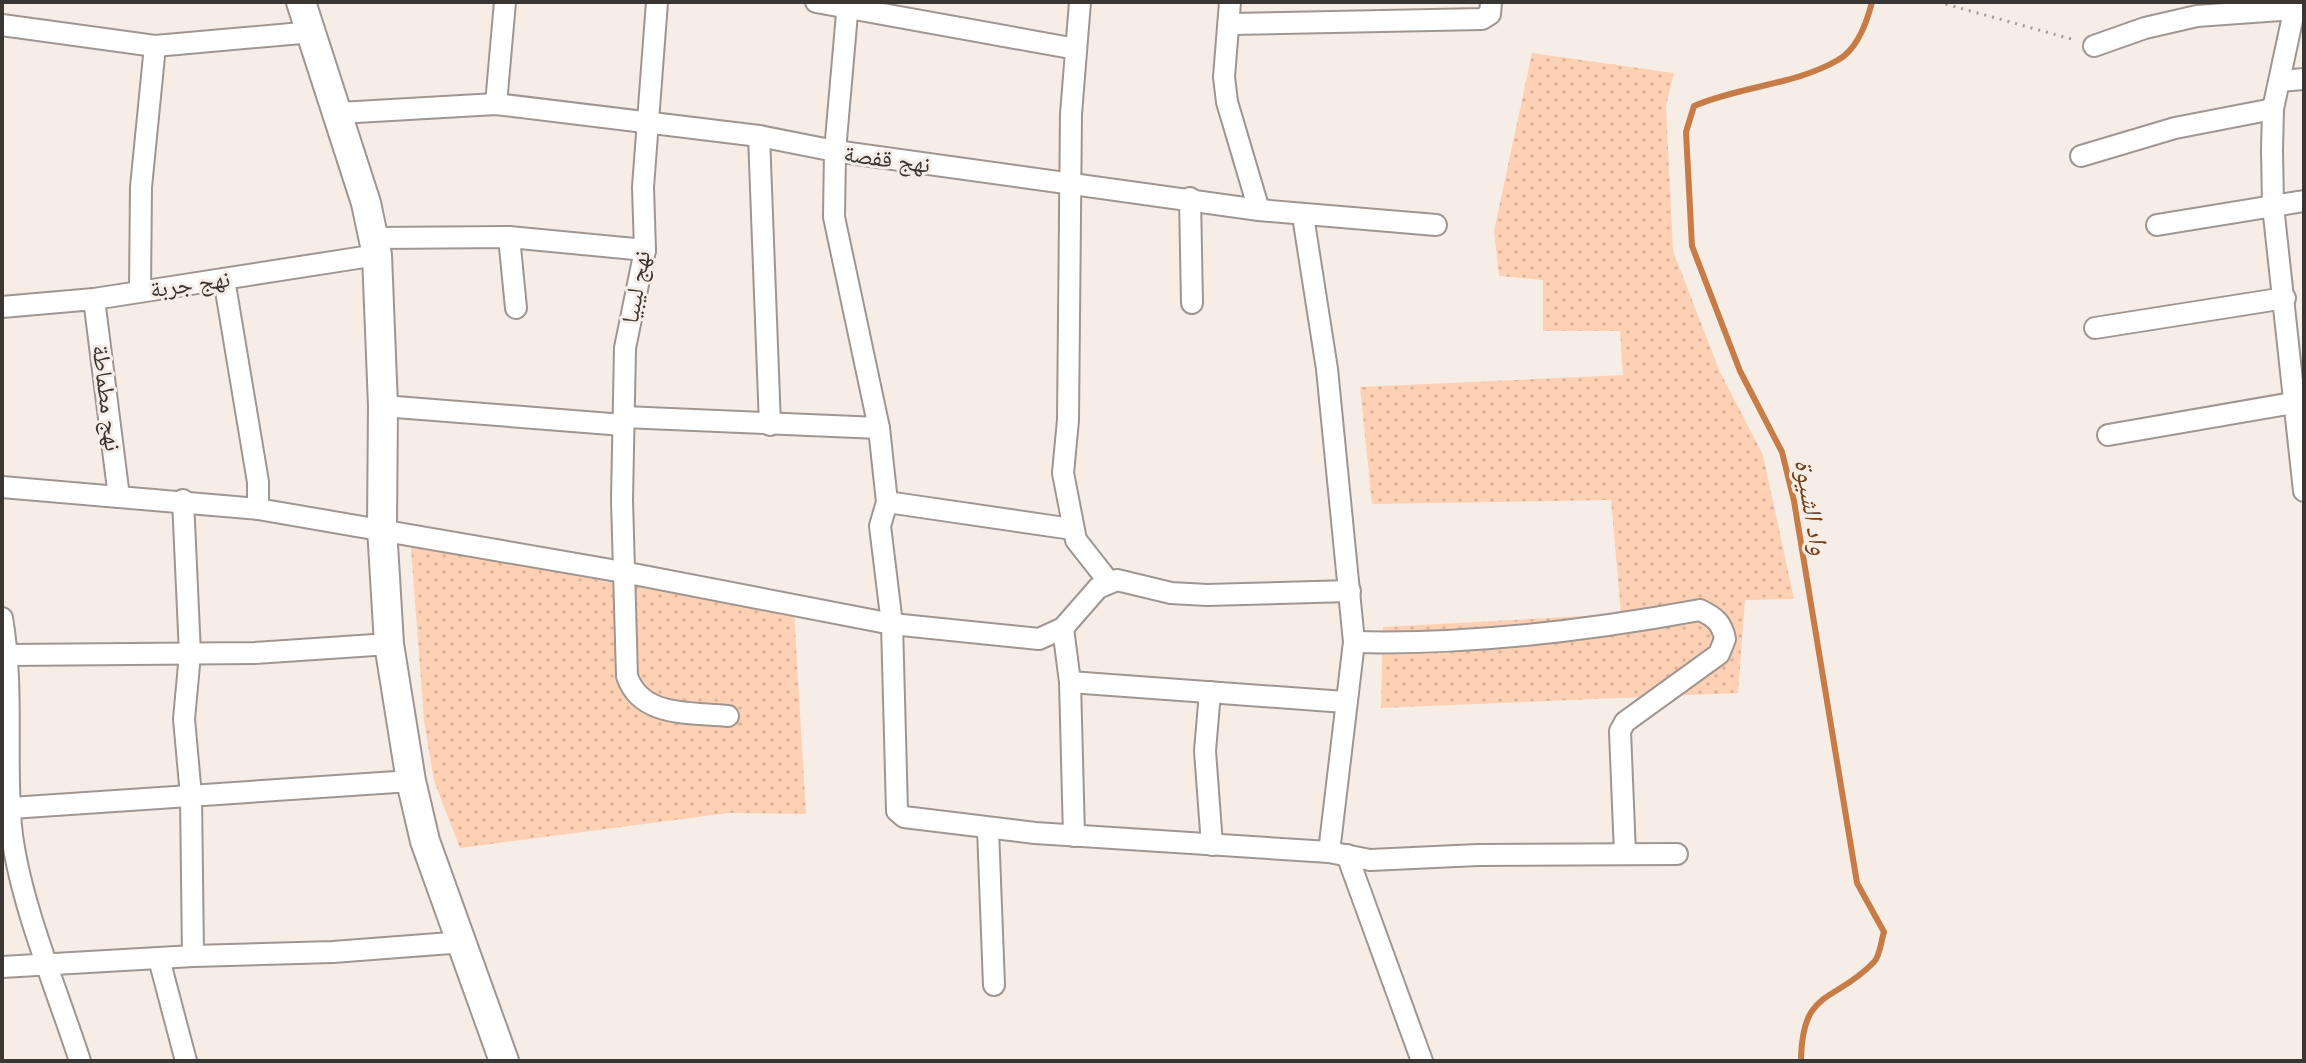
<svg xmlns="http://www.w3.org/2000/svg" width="2306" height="1063" viewBox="0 0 2306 1063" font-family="'Fira Sans','Noto Naskh Arabic',sans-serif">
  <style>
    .grass { fill: url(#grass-dots) }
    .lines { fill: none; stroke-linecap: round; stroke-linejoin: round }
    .stream { stroke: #c77c47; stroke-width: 6 }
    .minor-casing { stroke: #9f9691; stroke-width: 24 }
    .secondary-casing { stroke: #9f9691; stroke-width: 32 }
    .path { stroke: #a29c97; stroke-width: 3; stroke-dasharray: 2 6; stroke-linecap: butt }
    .minor { stroke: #fff; stroke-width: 20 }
    .secondary { stroke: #fff; stroke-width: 28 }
    .labels { text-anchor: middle; stroke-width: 6; stroke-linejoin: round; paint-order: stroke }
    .street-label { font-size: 24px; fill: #393633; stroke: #f6ede7 }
    .water-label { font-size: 26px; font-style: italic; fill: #73401a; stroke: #f6ede7 }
  </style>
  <defs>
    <pattern id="grass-dots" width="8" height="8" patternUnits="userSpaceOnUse" patternTransform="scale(2)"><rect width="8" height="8" fill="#ffd1b4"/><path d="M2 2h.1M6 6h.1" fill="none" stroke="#dbb49b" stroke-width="1.8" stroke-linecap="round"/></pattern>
  </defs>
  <rect width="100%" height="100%" fill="#f6ede7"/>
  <g class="grass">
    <polygon points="1532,53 1674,73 1666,106 1673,251 1720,372 1763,455 1794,599 1745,600 1738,693 1381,708 1383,627 1621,614 1611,500 1372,504 1360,387 1623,375 1620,331 1543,331 1543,280 1499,276 1494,231"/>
    <polygon points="410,535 794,612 806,814 729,813 460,848 434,781 424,721"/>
  </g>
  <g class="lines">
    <path class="stream" d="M 1801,1061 C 1802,987 1834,1004 1874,962 C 1880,956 1881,941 1884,932 L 1857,883 L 1794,501 L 1782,452 L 1740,371 L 1692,246 L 1686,132 L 1694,106 C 1740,86 1795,85 1838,60 C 1858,49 1867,22 1872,2"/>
    <defs>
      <g id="minor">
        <path d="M 657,2 L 643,187 L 645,250 L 625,348 L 622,500 L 627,676 C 641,718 691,712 728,716"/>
        <polyline points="816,2 1076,49"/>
        <polyline points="848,2 835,151 834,217 879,428 887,502 880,526 892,624 897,811 904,817 1035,833 1329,852 1370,860 1478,855 1677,854"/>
        <polyline points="1080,2 1071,114 1068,420 1063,473 1076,540 1109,582"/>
        <polyline points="1230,2 1224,77 1227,102 1259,210"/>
        <polyline points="2296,2 2273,109 2272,150 2273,206 2304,491"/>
        <polyline points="1231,24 1482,19 1490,14 1491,2"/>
        <polyline points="2,25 155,46 313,32"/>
        <polyline points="2094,46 2145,28 2197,16 2295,9"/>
        <polyline points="2281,81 2304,79"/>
        <polyline points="496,104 505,2"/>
        <polyline points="339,113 496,104 759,136 835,151 1259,210 1436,225"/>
        <polyline points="759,136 770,425"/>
        <polyline points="2081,156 2175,128 2273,109"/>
        <polyline points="1190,198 1192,303"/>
        <polyline points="1303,216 1327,369 1354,642 1329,852"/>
        <polyline points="2157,225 2304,201"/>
        <polyline points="509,237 516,308"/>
        <polyline points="374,238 509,237 645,250"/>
        <polyline points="224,279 258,482 258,509"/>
        <polyline points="140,291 141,187 155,46"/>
        <polyline points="94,299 119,497"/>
        <polyline points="2,307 94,299 377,255"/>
        <polyline points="2095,328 2285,298"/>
        <polyline points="383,406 623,425"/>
        <polyline points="624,417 879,428"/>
        <polyline points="2108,435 2304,401"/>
        <polyline points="2,487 258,509 623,572 892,624 1039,639 1063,628 1098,588 1117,580 1171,593 1207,595 1350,591"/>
        <polyline points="183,500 190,654 184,719 191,796 193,956"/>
        <polyline points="887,502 1072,529"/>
        <path d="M 2,618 C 14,687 5,757 11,826 C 18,898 57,990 80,1061"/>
        <polyline points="1063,628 1070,682 1074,836"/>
        <path d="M 1354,642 C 1470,645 1586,631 1700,610 C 1715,617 1722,623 1725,639 L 1719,654 L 1625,722 L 1620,731 L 1625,854"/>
        <polyline points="8,655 255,653 389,644"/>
        <polyline points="1070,682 1345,702"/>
        <polyline points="1210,692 1205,751 1212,845"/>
        <polyline points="11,808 411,781"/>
        <polyline points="988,829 994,985"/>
        <polyline points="1347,855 1422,1061"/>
        <polyline points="159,959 186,1061"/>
        <polyline points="2,967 193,956 333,952 464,942"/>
      </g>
      <polyline id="secondary" points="301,2 366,203 377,255 383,406 382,528 389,644 411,781 425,841 504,1061"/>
    </defs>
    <use href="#minor" class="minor-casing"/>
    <use href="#secondary" class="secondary-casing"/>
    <polyline class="path" points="1938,2 2075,40"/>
    <use href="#minor" class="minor"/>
    <use href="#secondary" class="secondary"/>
  </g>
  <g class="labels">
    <g class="street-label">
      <text transform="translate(887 159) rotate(8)" y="8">نهج قفصة</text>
      <text transform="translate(190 284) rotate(-8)" y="8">نهج جربة</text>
      <text transform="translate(636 287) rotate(-80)" y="8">نهج ليبيا</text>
      <text transform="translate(107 398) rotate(83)" y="8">نهج مطماطة</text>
    </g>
    <g class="water-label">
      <text transform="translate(1812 507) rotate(80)" y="9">واد الشيوة</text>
    </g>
  </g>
  <rect width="2306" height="1063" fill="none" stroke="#393633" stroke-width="8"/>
</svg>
